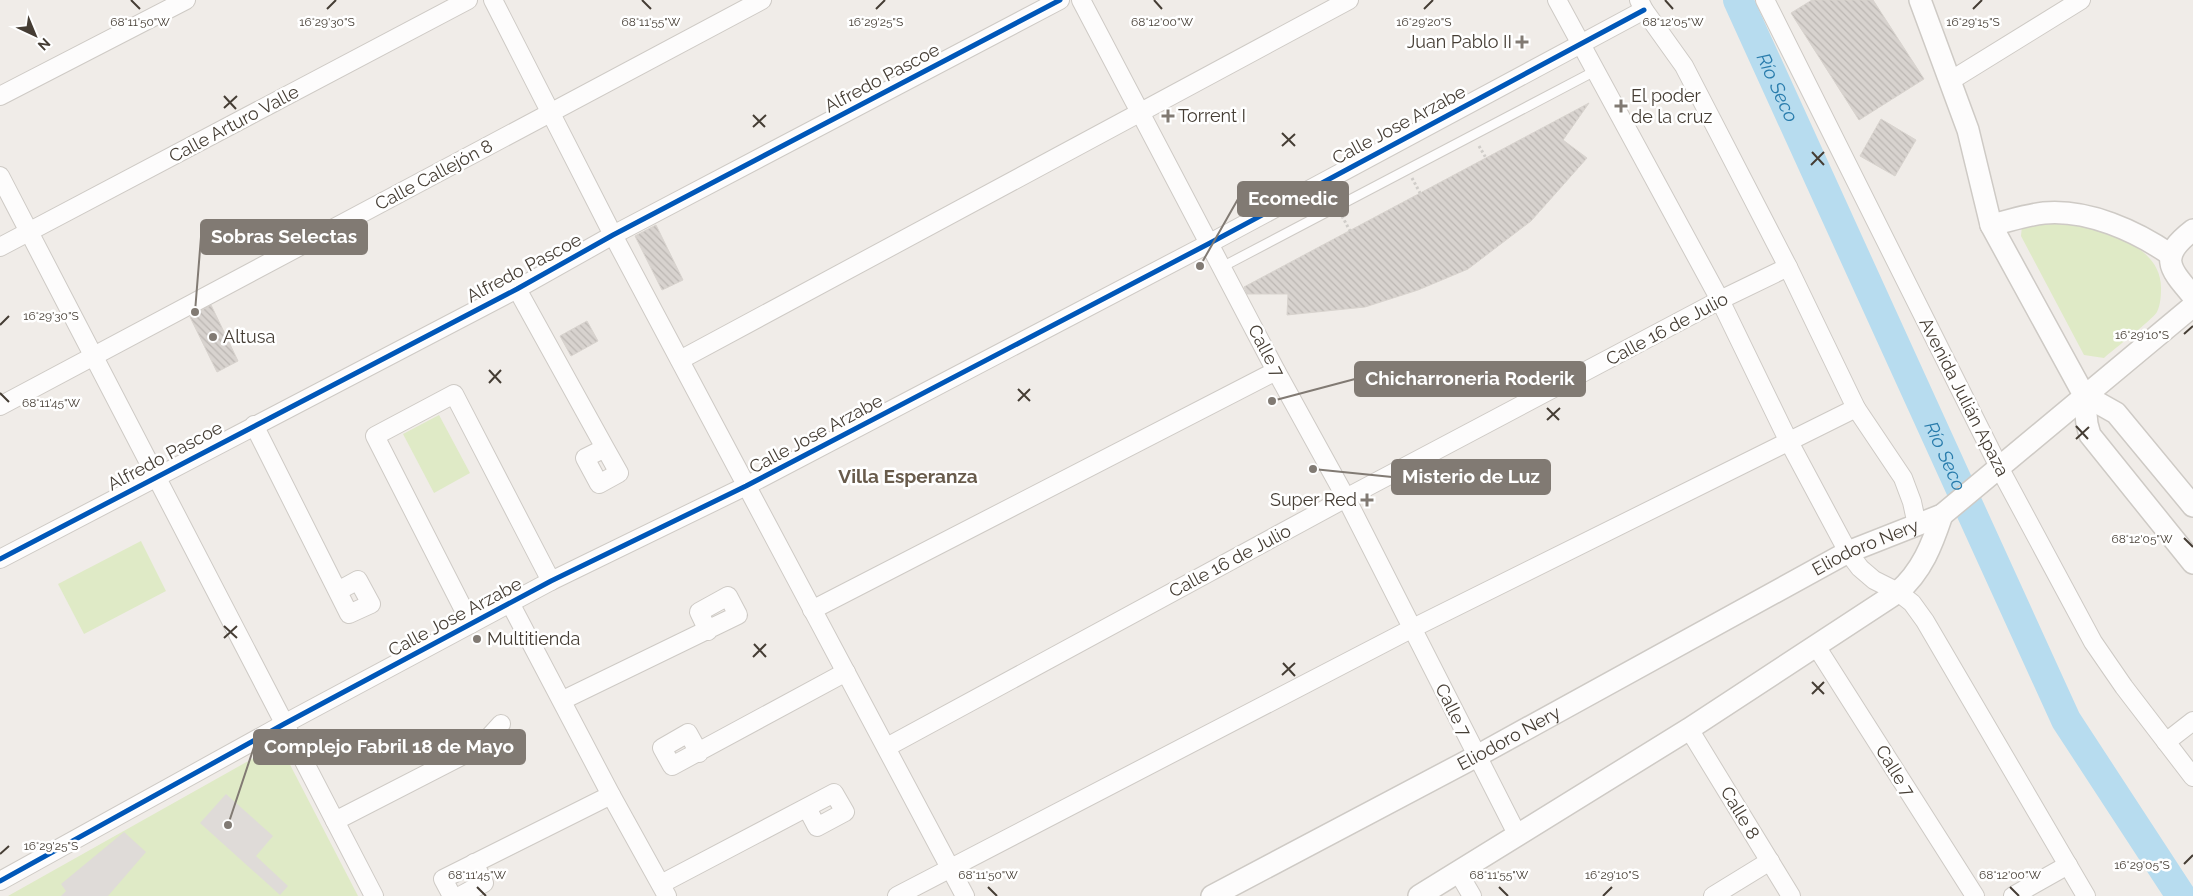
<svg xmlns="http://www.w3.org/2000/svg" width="2193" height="896" viewBox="0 0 2193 896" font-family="Raleway,sans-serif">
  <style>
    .green { fill: #dfeac6 }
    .parking { fill: #dfdbd8 }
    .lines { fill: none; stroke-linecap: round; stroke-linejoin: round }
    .river { stroke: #b7dcef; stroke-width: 30 }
    .building { fill: url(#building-back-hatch); stroke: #d8d3ce }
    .service-casing { stroke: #cecac5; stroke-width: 11 }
    .minor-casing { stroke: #cecac5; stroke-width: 20 }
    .tertiary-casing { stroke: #cecac5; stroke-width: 24 }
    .path { stroke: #d0cdc9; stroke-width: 3; stroke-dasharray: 2.5 2.5; stroke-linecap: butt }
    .service { stroke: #fdfcfc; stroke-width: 9 }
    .minor { stroke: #fdfcfc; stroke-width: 18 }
    .tertiary { stroke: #fdfcfc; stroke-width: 21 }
    .cycleway-casing { stroke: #fff; stroke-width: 8 }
    .cycleway { stroke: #0057b8; stroke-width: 5 }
    .ticks { fill: none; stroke: #453d34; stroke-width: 2 }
    .poi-dot { fill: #817a73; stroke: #fff; stroke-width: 2 }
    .labels { text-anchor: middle; stroke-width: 5; stroke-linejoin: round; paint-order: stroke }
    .poi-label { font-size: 18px; fill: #453d34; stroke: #fff; text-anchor: start }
    .street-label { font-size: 18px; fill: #453d34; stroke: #fff }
    .water-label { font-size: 19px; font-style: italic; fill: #297cac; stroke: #fff }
    .neighbourhood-label { font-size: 19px; font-weight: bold; fill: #685b4b; stroke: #fff }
    .ticks-label { font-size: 12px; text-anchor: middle; fill: #453d34; stroke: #fff; stroke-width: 5; stroke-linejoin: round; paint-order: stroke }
    .leader { fill: none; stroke: #817a73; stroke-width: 2 }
    .callout-dot { fill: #817a73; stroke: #fff; stroke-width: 2 }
    .callout { fill: #817a73; stroke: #817a73; stroke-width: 2 }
    .callout-label { font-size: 19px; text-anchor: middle; font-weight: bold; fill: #fff }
  </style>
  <defs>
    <pattern id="building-back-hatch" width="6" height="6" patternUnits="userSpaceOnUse" patternTransform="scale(1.25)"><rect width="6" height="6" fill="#d8d3cf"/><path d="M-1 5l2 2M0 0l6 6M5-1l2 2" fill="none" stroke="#bbb6b2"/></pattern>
  </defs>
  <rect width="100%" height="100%" fill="#f0ece8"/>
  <g class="green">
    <path d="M 2066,223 C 2100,229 2163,244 2161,290 C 2161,297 2160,306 2157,312 C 2151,321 2114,349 2104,358 L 2084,355 L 2021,236 L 2022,226 Z"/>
    <polygon points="439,415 470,473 434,493 403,434"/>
    <polygon points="141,541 166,591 84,634 58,584"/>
    <polygon points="275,746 284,753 358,896 8,896"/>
  </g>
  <g class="parking">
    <polygon points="226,794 273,836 256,856 288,886 280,895 200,823"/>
    <polygon points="124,832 146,852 108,896 61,896 66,891 61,884"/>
  </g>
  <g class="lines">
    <path class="river" id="s1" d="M 1738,0 L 2066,720 L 2181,896"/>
  </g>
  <g class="building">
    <polygon points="1812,0 1873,0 1924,79 1859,120 1791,13"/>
    <polygon points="1589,103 1563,140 1587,158 1531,221 1468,269 1418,290 1365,307 1287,315 1288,294 1247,294 1244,287"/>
    <polygon points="1881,119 1916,140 1895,176 1860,156"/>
    <polygon points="656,225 683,280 662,290 635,236"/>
    <polygon points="211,305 238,361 217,372 190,317"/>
    <polygon points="587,321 598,341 571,356 560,336"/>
  </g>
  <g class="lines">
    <defs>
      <polyline id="service" points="1222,267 1595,71"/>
      <g id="minor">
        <polyline points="493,0 613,235 965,896"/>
        <polyline points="1081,0 1276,371 1346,498 1518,836"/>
        <polyline points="1557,0 1720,300 1788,440 1848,552 1860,568 1874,580 1898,592 1912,603 1925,621 2086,896"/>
        <polyline points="1639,0 1644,10 1684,66 1788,267 1856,408 1903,478 1912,502 1917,525"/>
        <polyline points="1765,0 2000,469 2093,642 2124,687 2193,777"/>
        <polyline points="1950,81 2081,0"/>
        <polyline points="0,96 186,0"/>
        <polyline points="0,176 374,896"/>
        <polyline points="0,247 468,0"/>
        <polyline points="517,289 605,448 619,473 599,484 585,458 605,448"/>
        <polyline points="680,360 1349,0"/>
        <polyline points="0,406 762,0"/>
        <polyline points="254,425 349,614 371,604 358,580 338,591"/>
        <polyline points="0,559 517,289 613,235 1060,0"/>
        <polyline points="510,603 611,795 667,896"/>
        <polyline points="812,610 1276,371"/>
        <polyline points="471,624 375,436 454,394 551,581"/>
        <polyline points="1816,646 1975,896"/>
        <polyline points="563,700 738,615 728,596 699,612 708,631"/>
        <polyline points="1689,729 1791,896"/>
        <polyline points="2166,742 2193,721"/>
        <polyline points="887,747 1346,498 1720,300 1788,267"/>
        <polyline points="699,753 688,733 662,748 672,766 846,672"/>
        <polyline points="335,821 481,746 501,724"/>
        <polyline points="1458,872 1472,896"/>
        <polyline points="0,881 284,724 551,581 746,486 1210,243 1644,10"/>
        <polyline points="661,884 834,793 845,812 817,827 807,808"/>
        <polyline points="452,896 443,879 611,795"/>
        <polyline points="460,896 484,883 474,863"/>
        <polyline points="897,896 1411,629 1856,408"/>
        <polyline points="1713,896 1770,861"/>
        <polyline points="2013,896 2068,865"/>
      </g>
      <g id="tertiary">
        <polyline points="1920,0 1968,130 1991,225 2084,395 2087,424 2090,435 2193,563"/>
        <path d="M 1991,225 C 2009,221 2026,215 2044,213 C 2088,209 2136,231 2171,255"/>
        <path d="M 2193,230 C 2158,257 2169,268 2193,296"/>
        <polyline points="2084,395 2116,413 2193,506"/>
        <path id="s2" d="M 1212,896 L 1477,756 L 1848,552 L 1942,515 L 2193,306"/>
        <path d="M 1419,896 L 1689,729 L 1898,592 C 1922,571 1932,545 1942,515"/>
      </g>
    </defs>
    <use href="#service" class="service-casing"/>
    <use href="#minor" class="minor-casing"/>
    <use href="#tertiary" class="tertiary-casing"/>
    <g class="path">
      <polyline points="1479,146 1486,158"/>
      <polyline points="1412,178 1420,193"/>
      <polyline points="1342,216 1350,231"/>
    </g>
    <use href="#service" class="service"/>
    <use href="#minor" class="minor"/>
    <use href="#tertiary" class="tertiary"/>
    <defs>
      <g id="cycleway">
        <polyline points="0,559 517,289 613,235 1060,0"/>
        <polyline points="0,881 284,724 551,581 746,486 1210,243 1644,10"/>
      </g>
    </defs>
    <use href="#cycleway" class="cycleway-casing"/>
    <use href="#cycleway" class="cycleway"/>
  </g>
  <path class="ticks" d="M 131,0 L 140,9M 642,0 L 651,9M 1154,0 L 1162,9M 1665,0 L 1673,9M 327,9 L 336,0M 876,9 L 885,0M 1424,9 L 1433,0M 1973,9 L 1982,0M 224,96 L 236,109M 224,108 L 237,96M 753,115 L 765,127M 753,127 L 766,115M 1282,133 L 1295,146M 1282,146 L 1295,134M 1812,152 L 1824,165M 1811,165 L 1824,152M 0,325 L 9,316M 2184,334 L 2193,326M 489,370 L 501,383M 489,383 L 501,370M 1018,389 L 1030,401M 0,393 L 9,402M 1018,401 L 1030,389M 1547,408 L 1559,420M 1547,420 L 1560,408M 2076,426 L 2088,439M 2076,439 L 2089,427M 2184,538 L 2193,547M 224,626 L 237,638M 224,638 L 237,626M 754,644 L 766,657M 753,657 L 766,644M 1283,663 L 1295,676M 1282,675 L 1295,663M 1812,682 L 1824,694M 1812,694 L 1824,682M 0,854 L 9,846M 2184,864 L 2193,855M 477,887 L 486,896M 988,887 L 997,896M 1499,887 L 1508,896M 2010,887 L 2019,896M 1603,896 L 1612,887"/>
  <g class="poi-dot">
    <path d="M1519.5 34.5h5v5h5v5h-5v5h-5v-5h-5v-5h5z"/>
    <path d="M1618.5 98.5h5v5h5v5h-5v5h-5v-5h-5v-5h5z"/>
    <path d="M1165.5 108.5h5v5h5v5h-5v5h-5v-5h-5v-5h5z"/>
    <circle cx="213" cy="337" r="5"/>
    <path d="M1364.5 492.5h5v5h5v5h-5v5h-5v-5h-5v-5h5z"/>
    <circle cx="477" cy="639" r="5"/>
  </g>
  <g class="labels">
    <g class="poi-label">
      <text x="1512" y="48" text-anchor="end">Juan Pablo II</text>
      <text x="1631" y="102">El poder<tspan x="1631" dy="21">de la cruz</tspan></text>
      <text x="1178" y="122">Torrent I</text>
      <text x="223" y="343">Altusa</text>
      <text x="1357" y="506" text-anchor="end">Super Red</text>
      <text x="487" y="645">Multitienda</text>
    </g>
    <g class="street-label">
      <text transform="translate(882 78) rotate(-28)" y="6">Alfredo Pascoe</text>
      <text transform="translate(234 124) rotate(-28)" y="6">Calle Arturo Valle</text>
      <text transform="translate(1399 125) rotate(-28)" y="6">Calle Jose Arzabe</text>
      <text transform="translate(434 175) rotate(-28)" y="6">Calle Callejón 8</text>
      <text transform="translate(524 268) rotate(-28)" y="6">Alfredo Pascoe</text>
      <text transform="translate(1667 329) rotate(-28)" y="6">Calle 16 de Julio</text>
      <text transform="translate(1266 351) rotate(62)" y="6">Calle 7</text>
      <text transform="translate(1964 397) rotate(63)" y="6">Avenida Julián Apaza</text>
      <text transform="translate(816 434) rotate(-28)" y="6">Calle Jose Arzabe</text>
      <text transform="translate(165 456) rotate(-28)" y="6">Alfredo Pascoe</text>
      <text dy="6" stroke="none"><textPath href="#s2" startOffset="741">Eliodoro Nery</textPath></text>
      <text transform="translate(1230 561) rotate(-28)" y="6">Calle 16 de Julio</text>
      <text transform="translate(455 617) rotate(-28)" y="6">Calle Jose Arzabe</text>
      <text transform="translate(1453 710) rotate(63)" y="6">Calle 7</text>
      <text dy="6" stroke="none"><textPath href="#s2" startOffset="336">Eliodoro Nery</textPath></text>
      <text transform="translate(1895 771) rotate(58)" y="6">Calle 7</text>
      <text transform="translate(1740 813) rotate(59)" y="6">Calle 8</text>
    </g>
    <g class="water-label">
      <text dy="7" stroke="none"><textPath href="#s1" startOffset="96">Río Seco</textPath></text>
      <text dy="7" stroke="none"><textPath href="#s1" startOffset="501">Río Seco</textPath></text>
    </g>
    <g class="neighbourhood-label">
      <text x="908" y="483">Villa Esperanza</text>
    </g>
  </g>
  <g class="ticks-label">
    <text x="327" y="26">16°29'30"S</text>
    <text x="876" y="26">16°29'25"S</text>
    <text x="1424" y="26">16°29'20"S</text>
    <text x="1973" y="26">16°29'15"S</text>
    <text x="140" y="26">68°11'50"W</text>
    <text x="651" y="26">68°11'55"W</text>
    <text x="1162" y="26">68°12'00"W</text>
    <text x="1673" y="26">68°12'05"W</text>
    <text x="51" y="320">16°29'30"S</text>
    <text x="2142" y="339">16°29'10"S</text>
    <text x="51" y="407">68°11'45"W</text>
    <text x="2142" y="543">68°12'05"W</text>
    <text x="51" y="850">16°29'25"S</text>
    <text x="2142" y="869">16°29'05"S</text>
    <text x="477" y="879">68°11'45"W</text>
    <text x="988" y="879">68°11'50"W</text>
    <text x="1499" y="879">68°11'55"W</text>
    <text x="2010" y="879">68°12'00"W</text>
    <text x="1612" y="879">16°29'10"S</text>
  </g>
  <path class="leader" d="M1200 266L1238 199M195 312L201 237M1272 401L1355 379M1313 469L1392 477M228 825L254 747"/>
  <g class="callout-dot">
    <circle cx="1200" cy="266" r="5"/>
    <circle cx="195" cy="312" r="5"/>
    <circle cx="1272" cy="401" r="5"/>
    <circle cx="1313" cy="469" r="5"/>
    <circle cx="228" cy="825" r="5"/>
  </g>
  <g class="callout">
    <rect x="1238" y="182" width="110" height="34" rx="5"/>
    <rect x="201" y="220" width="166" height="34" rx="5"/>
    <rect x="1355" y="362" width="230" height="34" rx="5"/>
    <rect x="1392" y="460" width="158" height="34" rx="5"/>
    <rect x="254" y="730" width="271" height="34" rx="5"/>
  </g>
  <g class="callout-label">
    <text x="1293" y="205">Ecomedic</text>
    <text x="284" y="243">Sobras Selectas</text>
    <text x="1470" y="385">Chicharroneria Roderik</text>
    <text x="1471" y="483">Misterio de Luz</text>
    <text x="389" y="753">Complejo Fabril 18 de Mayo</text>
  </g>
  <g transform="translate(35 35) rotate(136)" stroke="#ffffff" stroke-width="4" paint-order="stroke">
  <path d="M0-4L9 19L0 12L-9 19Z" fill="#453d34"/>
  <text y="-8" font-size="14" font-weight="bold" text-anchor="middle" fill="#453d34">N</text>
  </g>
</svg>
